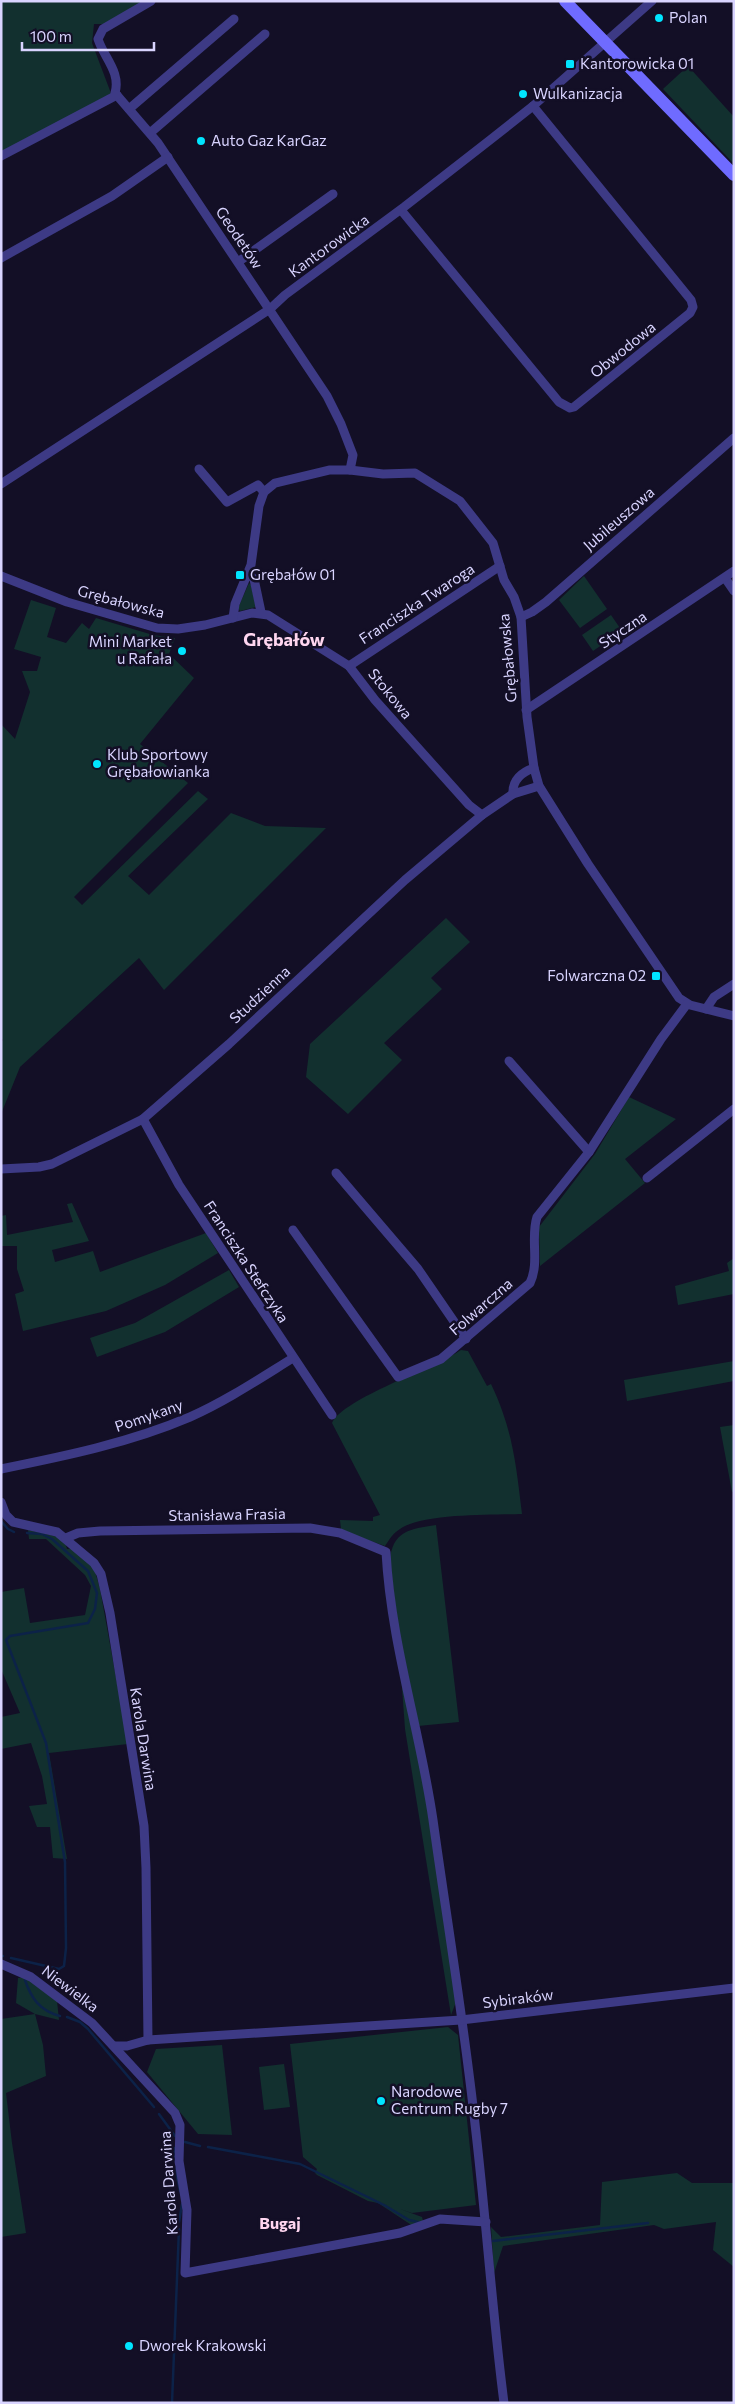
<svg xmlns="http://www.w3.org/2000/svg" width="735" height="2404" viewBox="0 0 735 2404" font-family="Commissioner,sans-serif">
  <style>
    .green { fill: #12302f }
    .lines { fill: none; stroke-linecap: round; stroke-linejoin: round }
    .stream { stroke: #0c2248; stroke-width: 2.5 }
    .minor { stroke: #3d3a85; stroke-width: 9 }
    .secondary { stroke: #6f6bff; stroke-width: 12 }
    .poi-dot { fill: #00e5ff; stroke: #130f26; stroke-width: 2 }
    .labels { text-anchor: middle; stroke-width: 5; stroke-linejoin: round; paint-order: stroke }
    .poi-label { font-size: 15px; fill: #d9d4ff; stroke: #130f26; text-anchor: start }
    .street-label { font-size: 15px; fill: #d9d4ff; stroke: #130f26 }
    .neighbourhood-label { font-size: 16px; font-weight: bold; fill: #ffd6f0; stroke: #130f26 }
    .quarter-label { font-size: 18px; font-weight: bold; fill: #ffd6f0; stroke: #130f26 }
  </style>
  <rect width="100%" height="100%" fill="#130f26"/>
  <g class="green">
    <polygon points="1,1 144,1 107,24 94,24 92,43 112,96 1,154"/>
    <polygon points="688,66 734,117 734,164 663,89"/>
    <polygon points="584,576 607,609 580,628 559,600"/>
    <polygon points="249,583 251,585 256,607 240,611 238,608"/>
    <polygon points="31,600 56,608 47,637 66,643 82,623 89,629 96,618 153,635 175,638 169,654 194,678 140,744 188,783 74,897 82,905 198,791 208,799 128,876 149,895 231,813 265,826 326,828 164,990 139,958 20,1067 1,1114 1,1042 3,1040 1,1038 1,724 15,739 30,692 22,671 37,671 41,657 14,649"/>
    <polygon points="611,615 622,631 593,651 582,635"/>
    <polygon points="446,918 470,942 431,978 442,989 384,1043 402,1060 348,1114 306,1077 310,1044"/>
    <polygon points="629,1097 676,1119 625,1159 645,1183 540,1266 539,1227 595,1154"/>
    <polygon points="72,1203 89,1241 52,1250 55,1262 93,1251 100,1272 206,1233 218,1253 165,1285 106,1311 23,1331 15,1294 24,1291 17,1269 17,1246 2,1246 1,1216 6,1215 7,1235 73,1222 67,1204"/>
    <polygon points="734,1258 734,1294 678,1305 675,1286 729,1271 727,1263"/>
    <polygon points="229,1270 239,1287 165,1332 97,1357 90,1338 135,1323"/>
    <path d="M 461,1350 L 468,1351 L 487,1386 L 491,1384 C 513,1430 516,1465 522,1514 C 492,1515 423,1513 400,1529 C 393,1533 389,1540 385,1546 L 345,1532 L 341,1529 L 340,1520 L 373,1521 L 373,1517 L 380,1515 L 332,1423 C 344,1398 433,1369 461,1350 Z"/>
    <polygon points="734,1361 734,1381 627,1401 624,1380"/>
    <polygon points="734,1425 734,1491 732,1492 720,1427"/>
    <path d="M 436,1525 L 459,1722 L 418,1726 L 400,1645 L 390,1561 C 392,1531 410,1529 436,1525 Z"/>
    <polygon points="28,1530 64,1538 67,1549 79,1548 95,1571 100,1589 128,1744 49,1753 67,1859 53,1858 50,1827 37,1827 29,1806 47,1804 42,1776 31,1743 1,1749 1,1717 20,1713 1,1669 1,1592 24,1588 30,1623 85,1615 91,1586 85,1575 46,1539 29,1539"/>
    <polygon points="401,1674 419,1752 456,2002 451,2015 405,1729"/>
    <polygon points="24,1977 57,2001 59,2020 35,2014 43,2045 46,2076 6,2093 12,2143 26,2233 1,2237 1,2019 35,2014 16,2003 18,1978"/>
    <polygon points="448,2027 458,2035 476,2205 412,2213 400,2209 422,2217 423,2221 413,2226 378,2203 368,2201 317,2175 315,2173 317,2169 303,2157 290,2044"/>
    <polygon points="222,2045 232,2135 198,2134 147,2072 156,2049"/>
    <polygon points="284,2064 290,2107 264,2110 259,2067"/>
    <polygon points="677,2173 692,2183 734,2183 734,2267 713,2250 716,2222 664,2229 654,2225 503,2246 494,2273 491,2227 501,2237 600,2225 602,2182"/>
  </g>
  <g class="lines">
    <g class="stream">
      <polyline points="1,1521 8,1529 14,1532"/>
      <polyline points="1,1956 3,1956"/>
      <polyline points="11,1958 59,1969 64,1966 66,1948 65,1862 46,1743 6,1640 10,1636 88,1623 95,1609 97,1593 88,1571 52,1539 42,1534 27,1533"/>
      <path d="M 25,1980 C 31,1998 40,2011 60,2016"/>
      <polyline points="67,2017 80,2022 88,2029 154,2107"/>
      <polyline points="159,2114 175,2136"/>
      <polyline points="185,2142 200,2146"/>
      <polyline points="208,2147 300,2164 384,2205 409,2220 422,2223"/>
      <polyline points="174,2148 174,2160"/>
      <polyline points="175,2167 180,2191"/>
      <polyline points="179,2222 182,2204"/>
      <polyline points="493,2241 648,2223"/>
      <polyline points="172,2403 179,2229"/>
    </g>
    <g class="minor">
      <path d="M 151,1 L 103,29 L 98,39 C 104,58 121,72 115,93 L 158,143 L 327,396 L 341,424 L 353,455 L 350,470"/>
      <polyline points="129,109 234,19"/>
      <polyline points="150,133 265,34"/>
      <polyline points="1,156 117,95"/>
      <polyline points="401,210 559,402 570,408 574,407 690,313 693,307 691,300 533,106"/>
      <polyline points="1,258 112,196 168,157"/>
      <polyline points="238,262 333,194"/>
      <polyline points="199,469 227,502 258,485 264,492"/>
      <polyline points="1,484 270,309 285,295 404,207 490,140 533,106 652,1"/>
      <polyline points="248,573 254,579 261,612"/>
      <polyline points="1,576 67,602 157,628 178,629 205,625 252,613 268,615 349,666 375,700 469,805 482,815"/>
      <polyline points="725,578 734,591"/>
      <polyline points="521,617 532,612 546,602 734,438"/>
      <polyline points="233,618 235,604 251,565 259,506 264,492 275,483 329,470 350,470 383,474 415,473 460,501 493,543 504,580 514,597 521,617 527,717 534,768 539,786 588,864 679,998 690,1005 734,1016"/>
      <polyline points="349,666 500,566"/>
      <polyline points="526,710 734,571"/>
      <path d="M 513,794 C 512,780 522,772 534,768"/>
      <polyline points="706,1009 714,997 734,984"/>
      <polyline points="509,1061 589,1152"/>
      <polyline points="143,1119 179,1185 332,1415"/>
      <polyline points="1,1169 39,1167 52,1164 143,1119 229,1044 405,880 482,815 513,794 539,786"/>
      <polyline points="336,1173 418,1269 466,1339"/>
      <polyline points="647,1178 734,1109"/>
      <path d="M 293,1230 L 398,1377 L 441,1359 L 530,1283 C 540,1262 530,1238 537,1217 L 589,1152 L 661,1039 L 687,1004"/>
      <path d="M 1,1469 C 65,1456 129,1443 190,1417 C 226,1401 259,1379 293,1358"/>
      <polyline points="1,1502 6,1515 13,1522 57,1532 94,1563 101,1574 110,1613 144,1826 146,1868 148,2040"/>
      <path d="M 66,1538 L 78,1533 L 100,1531 L 310,1528 L 340,1533 L 386,1552 C 391,1644 420,1730 433,1820 C 447,1921 464,2022 475,2124 C 486,2217 492,2310 504,2403"/>
      <polyline points="1,1964 31,1977 92,2023 175,2113 180,2125 179,2161 187,2210 185,2273 400,2233 440,2219 486,2222"/>
      <polyline points="115,2046 127,2046 148,2040 461,2020 734,1988"/>
    </g>
    <polyline class="secondary" points="565,1 734,175"/>
  </g>
  <g class="poi-dot">
    <circle cx="659" cy="18" r="5"/>
    <rect x="565" y="59" width="10" height="10" rx="2.5"/>
    <circle cx="523" cy="94" r="5"/>
    <circle cx="201" cy="141" r="5"/>
    <rect x="235" y="570" width="10" height="10" rx="2.5"/>
    <circle cx="182" cy="651" r="5"/>
    <circle cx="97" cy="764" r="5"/>
    <rect x="651" y="971" width="10" height="10" rx="2.5"/>
    <circle cx="381" cy="2101" r="5"/>
    <circle cx="129" cy="2346" r="5"/>
  </g>
  <g class="labels">
    <g class="poi-label">
      <text x="669" y="23">Polan</text>
      <text x="580" y="69">Kantorowicka 01</text>
      <text x="533" y="99">Wulkanizacja</text>
      <text x="211" y="146">Auto Gaz KarGaz</text>
      <text x="250" y="580">Grębałów 01</text>
      <text x="172" y="647" text-anchor="end">Mini Market<tspan x="172" dy="17">u Rafała</tspan></text>
      <text x="107" y="760">Klub Sportowy<tspan x="107" dy="17">Grębałowianka</tspan></text>
      <text x="646" y="981" text-anchor="end">Folwarczna 02</text>
      <text x="391" y="2097">Narodowe<tspan x="391" dy="17">Centrum Rugby 7</tspan></text>
      <text x="139" y="2351">Dworek Krakowski</text>
    </g>
    <g class="street-label">
      <text transform="translate(239 238) rotate(56)" y="5">Geodetów</text>
      <text transform="translate(329 246) rotate(-36)" y="5">Kantorowicka</text>
      <text transform="translate(623 350) rotate(-39)" y="5">Obwodowa</text>
      <text transform="translate(619 519) rotate(-41)" y="5">Jubileuszowa</text>
      <text transform="translate(121 602) rotate(15)" y="5">Grębałowska</text>
      <text transform="translate(417 604) rotate(-33)" y="5">Franciszka Twaroga</text>
      <text transform="translate(623 630) rotate(-34)" y="5">Styczna</text>
      <text transform="translate(508 658) rotate(-95)" y="5">Grębałowska</text>
      <text transform="translate(390 694) rotate(51)" y="5">Stokowa</text>
      <text transform="translate(260 995) rotate(-43)" y="5">Studzienna</text>
      <text transform="translate(246 1262) rotate(57)" y="5">Franciszka Stefczyka</text>
      <text transform="translate(481 1307) rotate(-41)" y="5">Folwarczna</text>
      <text transform="translate(149 1416) rotate(-19)" y="5">Pomykany</text>
      <text transform="translate(227 1515) rotate(-1)" y="5">Stanisława Frasia</text>
      <text transform="translate(143 1739) rotate(81)" y="5">Karola Darwina</text>
      <text transform="translate(70 1989) rotate(37)" y="5">Niewielka</text>
      <text transform="translate(518 1999) rotate(-7)" y="5">Sybiraków</text>
      <text transform="translate(169 2183) rotate(-94)" y="5">Karola Darwina</text>
    </g>
    <g class="neighbourhood-label">
      <text x="280" y="2229">Bugaj</text>
    </g>
    <g class="quarter-label">
      <text x="284" y="646">Grębałów</text>
    </g>
  </g>
  <rect width="735" height="2404" fill="none" stroke="#d9d4ff" stroke-width="5"/>
  <path d="M22 42v8h132v-8" fill="none" stroke="#d9d4ff" stroke-width="2.5"/>
  <text x="30" y="42" font-size="15" fill="#d9d4ff" stroke="#130f26" stroke-width="4" paint-order="stroke">100 m</text>
</svg>
